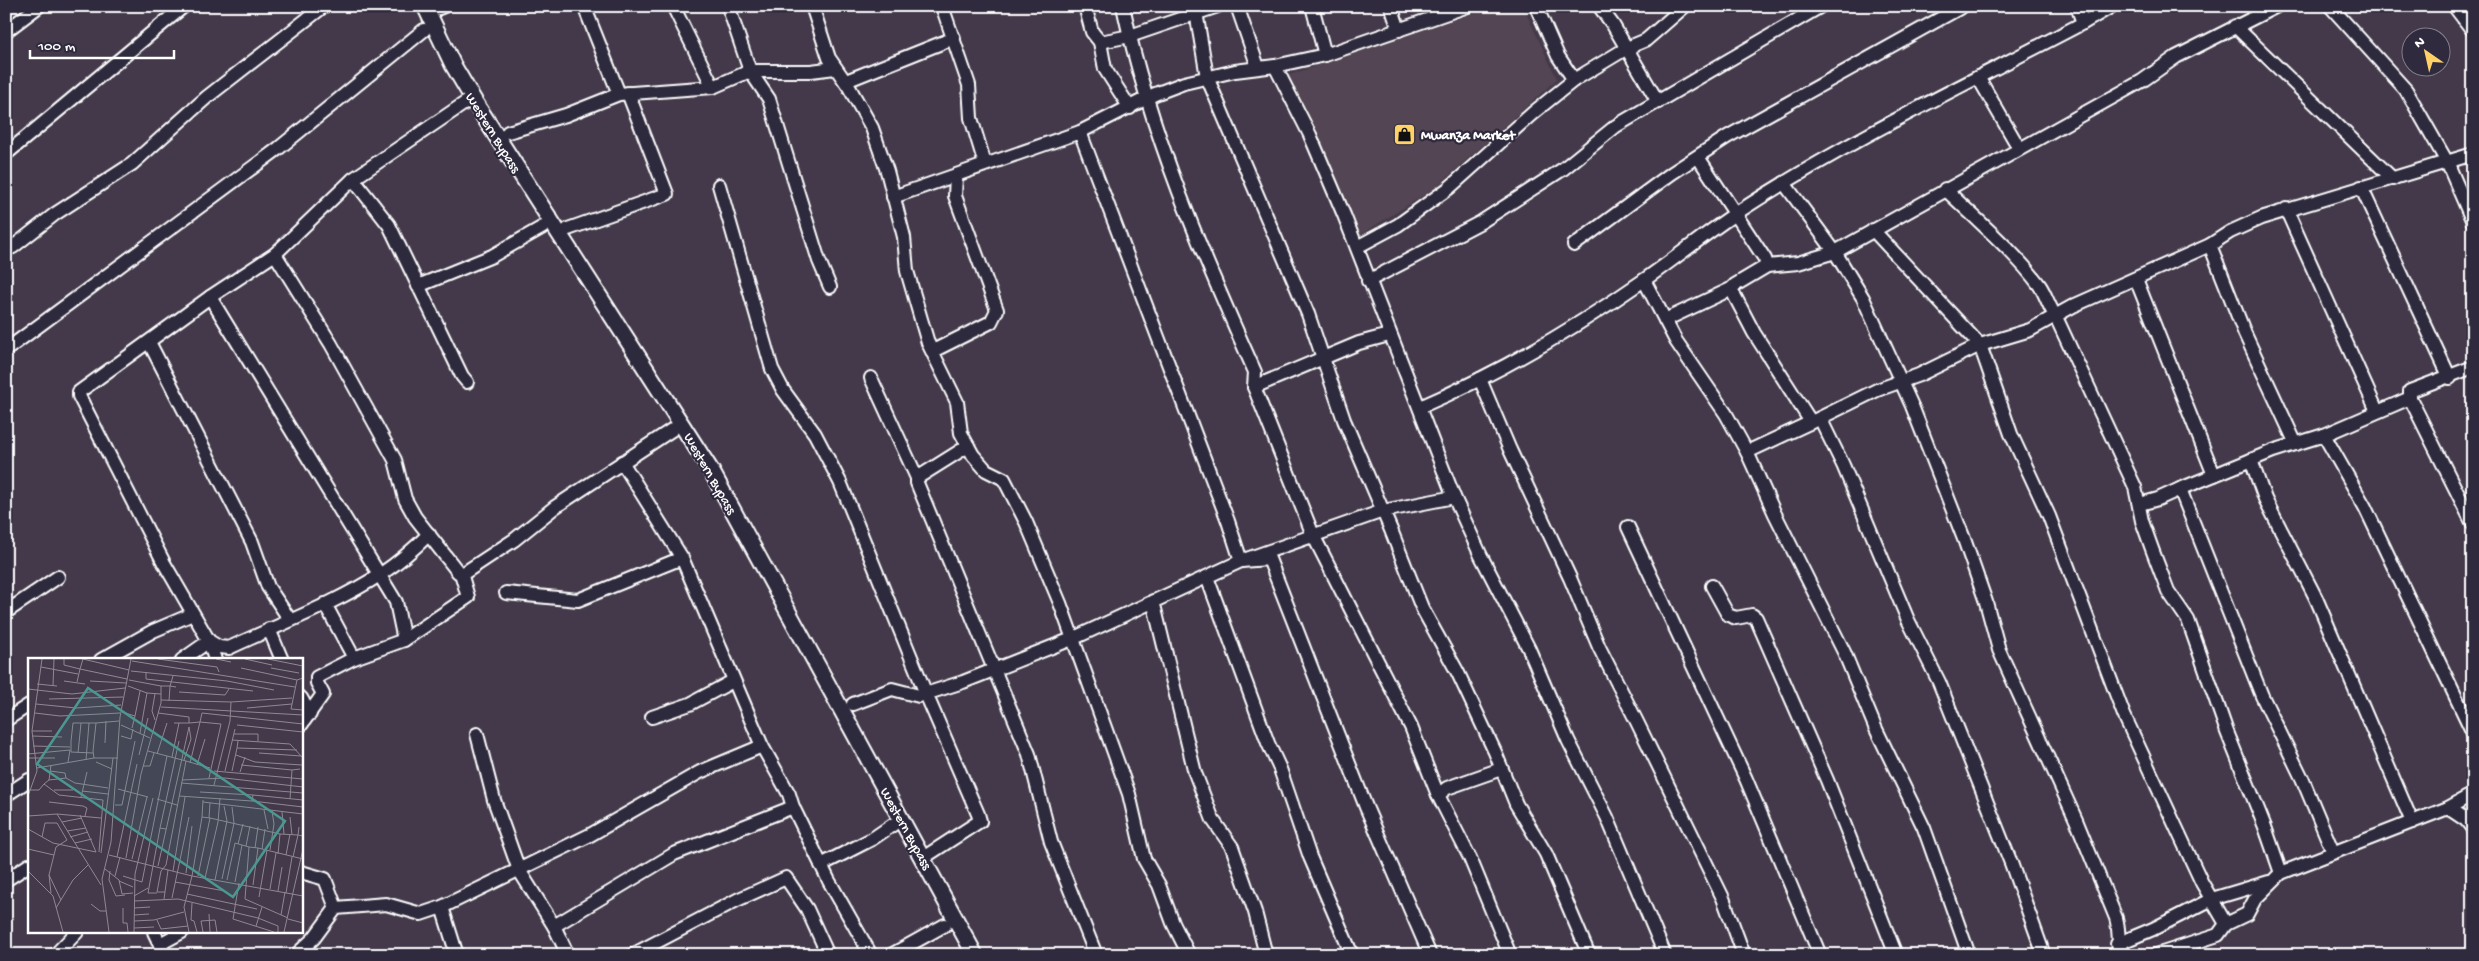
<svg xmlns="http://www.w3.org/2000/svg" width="2479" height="961" viewBox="0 0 2479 961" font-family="'Gochi Hand',sans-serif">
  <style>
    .built { fill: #524453 }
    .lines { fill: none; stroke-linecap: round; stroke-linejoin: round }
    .minor-casing { stroke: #fff; stroke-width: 16 }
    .major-casing { stroke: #fff; stroke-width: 19 }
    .minor { stroke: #2f2a3d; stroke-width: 12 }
    .major { stroke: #2f2a3d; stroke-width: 15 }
    .labels { text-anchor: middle; stroke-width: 4.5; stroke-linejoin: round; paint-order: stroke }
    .street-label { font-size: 14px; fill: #fff; stroke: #2f2a3d }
    .poi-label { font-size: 14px; font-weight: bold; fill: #fff; stroke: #2f2a3d; text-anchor: start }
    .inset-road { fill: none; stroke: #8f8892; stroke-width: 1 }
    .view { fill: #4b9892; fill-opacity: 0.15; stroke: #4b9892; stroke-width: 2.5 }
    .inset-edge { fill: none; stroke: #fff; stroke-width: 2.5 }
  </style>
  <rect width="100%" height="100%" fill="#44394a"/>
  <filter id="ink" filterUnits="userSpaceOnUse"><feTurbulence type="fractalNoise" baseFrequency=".02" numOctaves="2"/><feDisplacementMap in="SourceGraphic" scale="10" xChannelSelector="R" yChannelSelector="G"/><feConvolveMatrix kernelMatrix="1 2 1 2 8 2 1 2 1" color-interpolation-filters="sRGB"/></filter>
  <g filter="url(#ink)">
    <polygon class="built" points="1495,6 1523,6 1557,79 1434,189 1360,235 1289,75"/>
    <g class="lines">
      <defs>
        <g id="minor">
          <polyline points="584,6 619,94"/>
          <polyline points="673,6 713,87"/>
          <polyline points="728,6 750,71 769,99 819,261 830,287"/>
          <polyline points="812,6 829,58 849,87 872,128 887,171 904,237 907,271 918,309 928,343 957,402 961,433 973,455 986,470 1004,479 1026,522 1060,603 1129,794 1144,859 1159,885 1173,923 1189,955"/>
          <polyline points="942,6 969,85 971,118 985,164"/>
          <polyline points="1085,6 1092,32 1100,42 1105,69 1130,108"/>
          <path d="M 1123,6 C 1150,133 1202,254 1255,372 L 1254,387 L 1313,535 L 1411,727 L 1438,795"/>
          <polyline points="1195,6 1207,77 1308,314 1344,420 1391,530 1422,608 1458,673 1495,752 1516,804 1546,854 1589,955"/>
          <polyline points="1237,6 1258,67"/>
          <polyline points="1312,6 1325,55"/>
          <polyline points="1391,6 1399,30"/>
          <polyline points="1468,6 1325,55 1275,66 1310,135 1344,215 1454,497 1481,556 1529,649 1568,740 1607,817 1665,955"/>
          <polyline points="1536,6 1558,56 1574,80"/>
          <polyline points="1599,6 1613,25 1658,102"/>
          <polyline points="2330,6 2406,90 2447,162 2473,222"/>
          <polyline points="2454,6 2473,31"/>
          <polyline points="439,8 444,6"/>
          <polyline points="2083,23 2112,6"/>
          <polyline points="2235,26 2393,179"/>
          <polyline points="6,31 39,6"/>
          <polyline points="1100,42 1130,36 1218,6"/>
          <polyline points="1978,77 2019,148"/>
          <polyline points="846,81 954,38"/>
          <polyline points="465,103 353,179 275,254 331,344 395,460 405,499 415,517 458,572 464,573 514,540 555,507 673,429"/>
          <polyline points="508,132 566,115 619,94 713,87 750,71 811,71 835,68"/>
          <polyline points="1080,132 1228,521 1241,561 1269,559 1366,807 1430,955"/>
          <polyline points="6,154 184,6"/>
          <polyline points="1698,157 1765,259 1767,266"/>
          <polyline points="353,179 389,225 462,376 467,382"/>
          <path d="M 1784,183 L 1835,252 L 1863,298 L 1912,406 L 1964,539 L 1986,602 L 1999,650 L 2076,820 L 2116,918 C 2120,931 2117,942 2122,955"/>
          <polyline points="719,185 772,369 783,390 815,434 840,482 926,694 978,814 980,821 923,858"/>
          <polyline points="2361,187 2450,378"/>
          <path d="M 1945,189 C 1975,218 2016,253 2040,286 C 2046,295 2049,307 2056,317 L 2135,487 L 2142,521 L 2152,549 L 2168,591 L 2188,620 L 2227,732 L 2265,827 L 2281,873"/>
          <polyline points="893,197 1080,132 1155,94 1184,83 1235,71 1275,66"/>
          <polyline points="2286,209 2377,411"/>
          <polyline points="568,229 667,194 628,93"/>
          <polyline points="1873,230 1980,345 2011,434 2049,516 2124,715 2202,883 2226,924"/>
          <polyline points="1574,245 1672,173 1727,137 1963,6"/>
          <polyline points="2210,245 2245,334 2296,444"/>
          <polyline points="1357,247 1398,225 1449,188 1534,112 1574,80 1627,48 1646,40 1685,6"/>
          <polyline points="6,250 13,247 55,214 132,164 207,97 324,6"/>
          <path d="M 275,254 L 210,297 L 79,392 L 79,396 L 164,563 L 209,641 L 219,647 L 229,648 C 278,625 337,603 381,574 C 399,562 414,549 429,534"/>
          <polyline points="2136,279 2214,475"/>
          <polyline points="1644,280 1676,341 1726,414 1747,452"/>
          <polyline points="1368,281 1481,222 1563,169 1616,126 1821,6"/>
          <polyline points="418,286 492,256 543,227"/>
          <polyline points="1731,289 1754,333 1811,422"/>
          <polyline points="210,297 396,602 404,640"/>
          <polyline points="1665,320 1731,289 1735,285 1767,266 1798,263 1835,252 2142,81 2176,57 2277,6"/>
          <polyline points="149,342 252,542 268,587 290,620"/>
          <polyline points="6,350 279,148 424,30"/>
          <polyline points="933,351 991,322 997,310 955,196 956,176"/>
          <polyline points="2473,367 2410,391 2410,398 2473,524"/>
          <polyline points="871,378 917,478 917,483 1029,754 1051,842 1096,955"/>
          <polyline points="1480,379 1510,450 1570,578 1599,647 1637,722 1723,898 1744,955"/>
          <polyline points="1254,387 1359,343 1389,335"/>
          <polyline points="2410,398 2324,435 2365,507 2473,733"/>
          <path d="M 1420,407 C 1499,373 1574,329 1644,280 C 1676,258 1706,233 1738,212 C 1848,140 1967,84 2083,23 L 2077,6"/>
          <polyline points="1820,418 1877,390 1919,375 1980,345 2030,330 2073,306 2210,245 2230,232 2261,218 2473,154"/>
          <polyline points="2324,435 2273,451 2180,489 2262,696 2302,778 2333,852"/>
          <polyline points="2251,460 2265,499 2316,598 2412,822"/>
          <polyline points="622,462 682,558 762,746 789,794 793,807 829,881 871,955"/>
          <polyline points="917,478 968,446"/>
          <polyline points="2140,504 2158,499 2180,489"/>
          <polyline points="1628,527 1746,779 1820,955"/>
          <polyline points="1207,577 1268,743 1280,769 1310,857 1352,955"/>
          <polyline points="1712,586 1728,615 1736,618 1752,615 1756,618 1827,780 1896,955"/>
          <polyline points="506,593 578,600 682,558"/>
          <polyline points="1153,601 1195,773 1213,820 1232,847 1255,912 1266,955"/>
          <polyline points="325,604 354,658"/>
          <polyline points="6,612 58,577"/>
          <polyline points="269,629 282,660"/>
          <polyline points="101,660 153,631 193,614"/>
          <polyline points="182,660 209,641 215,660"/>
          <polyline points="301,698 310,714"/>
          <polyline points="853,704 892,689 919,696 963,682 1072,639 1241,561 1383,511 1454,497"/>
          <polyline points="652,717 690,704 733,681"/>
          <polyline points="6,720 29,705"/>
          <polyline points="301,725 323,694 317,683 317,677 354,658 404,640 468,597 461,573"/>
          <polyline points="477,734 494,800 519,870 554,926 568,955"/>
          <polyline points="1501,769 1447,788 1438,795 1470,858 1510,955"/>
          <polyline points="6,795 29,780"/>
          <polyline points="2448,808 2466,820 2473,829"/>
          <polyline points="821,865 872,839 894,824"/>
          <polyline points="301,872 325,879 336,908"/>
          <polyline points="6,880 29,865"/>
          <polyline points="442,907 457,955"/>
          <polyline points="554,926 674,854 793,807"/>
          <polyline points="154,932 165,955"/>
          <polyline points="160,944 182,932"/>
          <polyline points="2117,944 2153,929 2212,899 2269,882"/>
          <polyline points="55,955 77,932"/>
          <polyline points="296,955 314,938 336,908 386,904 421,914 442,907 590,835 700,772 762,746"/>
          <polyline points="632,955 737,900 786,878 807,909 828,955"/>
          <polyline points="891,955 945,925"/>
          <polyline points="1969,955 1924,828 1875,727 1844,652 1775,514 1747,452 1820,418 1843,465 1908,620 1939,682 2011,863 2044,955"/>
          <polyline points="2156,955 2218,935 2226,924 2247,914 2255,899 2281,873 2448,808 2473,794"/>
        </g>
        <polyline id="major" points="425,6 453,65 476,104 712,472 975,955"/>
      </defs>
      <use href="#minor" class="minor-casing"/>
      <use href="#major" class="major-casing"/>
      <use href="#minor" class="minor"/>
      <use href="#major" class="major"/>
    </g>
  </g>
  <defs>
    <symbol id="shop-square" viewBox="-11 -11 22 22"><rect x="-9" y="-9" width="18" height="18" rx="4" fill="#ffd166" stroke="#2f2a3d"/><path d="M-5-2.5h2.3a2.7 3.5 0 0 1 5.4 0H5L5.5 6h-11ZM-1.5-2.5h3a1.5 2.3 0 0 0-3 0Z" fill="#111"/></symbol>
  </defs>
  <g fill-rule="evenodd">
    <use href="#shop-square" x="1392" y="122" width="25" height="25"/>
  </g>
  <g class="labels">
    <g class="street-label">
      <text transform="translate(494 132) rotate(58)" y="5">Western Bypass</text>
      <text transform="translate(711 473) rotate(60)" y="5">Western Bypass</text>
      <text transform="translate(907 828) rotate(61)" y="5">Western Bypass</text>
    </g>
    <g class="poi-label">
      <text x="1421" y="139">Mwanza Market</text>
    </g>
  </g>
  <g transform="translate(28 658)">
    <rect width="275" height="275" fill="#44394a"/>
    <path class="inset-road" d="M 36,1 L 36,7 L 52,11 L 49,24M 55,1 L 52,11 L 99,21M 55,1 L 101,12M 130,1 L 189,9 L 191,14M 188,1 L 203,4M 217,1 L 244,7M 240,1 L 275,8M 104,3 L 267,29M 13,9 L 50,16M 213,10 L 269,22 L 275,20M 243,10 L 271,15M 103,13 L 199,23 L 246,32M 118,14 L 118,21 L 225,33M 269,22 L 263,51 L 275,52M 36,23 L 57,26M 62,23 L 98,25M 9,26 L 29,28M 25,28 L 26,1M 100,28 L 119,35 L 133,36M 133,28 L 142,28 L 145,18M 0,31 L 44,36 L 97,30M 151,34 L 197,37 L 201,31M 127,36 L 124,53 L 127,62M 21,41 L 95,39M 133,42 L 203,44 L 202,63 L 186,127M 141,43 L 142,28 L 148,29M 203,44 L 264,40M 8,46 L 48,50 L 93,47M 133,49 L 275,57M 219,50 L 264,46M 94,54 L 107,58 L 104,70M 7,55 L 32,58 L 92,55M 130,55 L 161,59 L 161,65 L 172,64 L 174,55 L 275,66M 107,58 L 112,33M 146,65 L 161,65M 93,67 L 122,80M 209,67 L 275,74M 4,73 L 24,73M 112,75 L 119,35M 206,76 L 230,76 L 230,83M 4,78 L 34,79M 93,78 L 103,81 L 105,71M 204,82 L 262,86 L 275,100M 210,83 L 209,90 L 269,92M 77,85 L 78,63M 5,88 L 42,89M 120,93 L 158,103M 50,95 L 53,65M 65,95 L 43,94 L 43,83 L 45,65 L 68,65M 231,95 L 273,98M 0,96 L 42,92 L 40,104M 129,96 L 139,65M 111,97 L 120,60M 208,97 L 227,104 L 274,107M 144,99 L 151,65M 0,100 L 27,100M 90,100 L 66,100 L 65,93 L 68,65 L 91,63M 58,102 L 61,65M 156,102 L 163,81 L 161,69M 68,104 L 84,111M 162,105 L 172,64 L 193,66 L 181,120M 169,107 L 177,81M 213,107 L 264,112M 115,108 L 122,108 L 126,95M 9,110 L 66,100M 22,113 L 37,115 L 38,120 L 47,125 L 80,130M 186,113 L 275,121M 197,113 L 207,71M 204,113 L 209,90M 212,114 L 217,99M 21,122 L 38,120M 154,122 L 197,120 L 275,129M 153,125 L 275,135M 16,126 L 21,122 L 23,107M 90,131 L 120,139M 1,132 L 11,132 L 16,126 L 31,137 L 75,142 L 71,194M 26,132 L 45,132M 54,133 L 80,136M 172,134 L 225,137M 0,138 L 9,113 L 4,73 L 14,1M 151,138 L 224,143 L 225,137 L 275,142M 53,139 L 59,114M 129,141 L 149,147M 262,141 L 264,112 L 272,111M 224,143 L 275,149M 21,144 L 55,148 L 59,150 L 57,158M 175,144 L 275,156M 87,147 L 94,147 L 107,83M 236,152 L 240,171M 254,154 L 256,176M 0,158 L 29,156M 174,159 L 175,142M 262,159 L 264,177M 181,160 L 182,145M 182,160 L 252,176 L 250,196M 34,164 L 54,160M 132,170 L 151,83M 0,171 L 25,185 L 68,194 L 52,157M 39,173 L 58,170M 252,176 L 270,177 L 271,169M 14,179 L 17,165 L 29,165 L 39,182 L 28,189 L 21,217 L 33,242M 42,179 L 60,174M 47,185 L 64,181M 210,186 L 215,166M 218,188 L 222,168M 227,190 L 230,169M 230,190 L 221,189 L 217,241 L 260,260M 0,191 L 26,197M 234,191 L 237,171M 242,192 L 246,166 L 244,153M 73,195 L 85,100M 81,197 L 164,218 L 156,249 L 161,274M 258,197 L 262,176M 89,199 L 109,106M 265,199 L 270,177 L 275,178M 98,200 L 113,116 L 133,45 L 133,28 L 101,22M 104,201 L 119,139M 130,208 L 161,69M 77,211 L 91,222 L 94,236 L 105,235M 0,213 L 25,238 L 35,274M 82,213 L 81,222 L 88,238 L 97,237M 145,213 L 157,139M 158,215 L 164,168M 21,217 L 23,235M 87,218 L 92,199M 95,218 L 114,224 L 139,98M 170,218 L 182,160 L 174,159 L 164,218 L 275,238M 177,220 L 190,164 L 192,140M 194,221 L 206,165 L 204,149M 187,222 L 199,163 L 196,148M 199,222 L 207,185 L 221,189M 91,223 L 105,229M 147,224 L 197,233M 207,224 L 214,187M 211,225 L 205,261 L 246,274M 73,227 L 29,156 L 73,160M 225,227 L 230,190 L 275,201M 242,231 L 248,195M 250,233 L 254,209M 137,234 L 129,234 L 133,213 L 138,207 L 158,103 L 182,110M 129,235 L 120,235 L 132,170 L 138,171M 258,235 L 264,199M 159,236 L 229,251M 106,238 L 120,230M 231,239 L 239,192M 144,240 L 161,159M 136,241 L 140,212M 106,243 L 150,241 L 230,260 L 250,268 L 250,274M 164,245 L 163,262 L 166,263 L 169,274M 63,246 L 72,253 L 78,253M 28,250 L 45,222 L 60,207M 95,250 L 95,265 L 99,265 L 100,274M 106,250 L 122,249M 181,256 L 182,274M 106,257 L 121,256M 253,257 L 257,234M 260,261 L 275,265M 129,262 L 133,271 L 160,268M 106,263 L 126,262 L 156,254M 228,268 L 234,249M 106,270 L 126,269M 81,274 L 74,221 L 83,184 L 92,59 L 103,1M 106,274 L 107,216 L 125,140M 175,274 L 173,263 L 187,262 L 189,274M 256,274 L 275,191"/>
    <path class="view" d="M 60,30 L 257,163 L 205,239 L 9,106 Z"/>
    <rect width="275" height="275" class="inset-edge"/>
  </g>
  <rect width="2479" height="961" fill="none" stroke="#2f2a3d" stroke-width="25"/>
  <rect x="12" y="12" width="2454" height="936" fill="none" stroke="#fff" stroke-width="2" filter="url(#ink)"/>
  <g transform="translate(2426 52) rotate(326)"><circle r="24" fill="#2f2a3d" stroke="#827f8b"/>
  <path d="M0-4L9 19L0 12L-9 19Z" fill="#ffd166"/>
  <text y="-8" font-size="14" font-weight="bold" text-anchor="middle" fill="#ffffff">N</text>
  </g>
  <path d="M30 50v8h144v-8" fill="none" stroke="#ffffff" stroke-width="2.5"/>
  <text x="38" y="50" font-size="15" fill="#ffffff" stroke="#2f2a3d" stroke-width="4" paint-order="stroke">100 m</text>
</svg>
